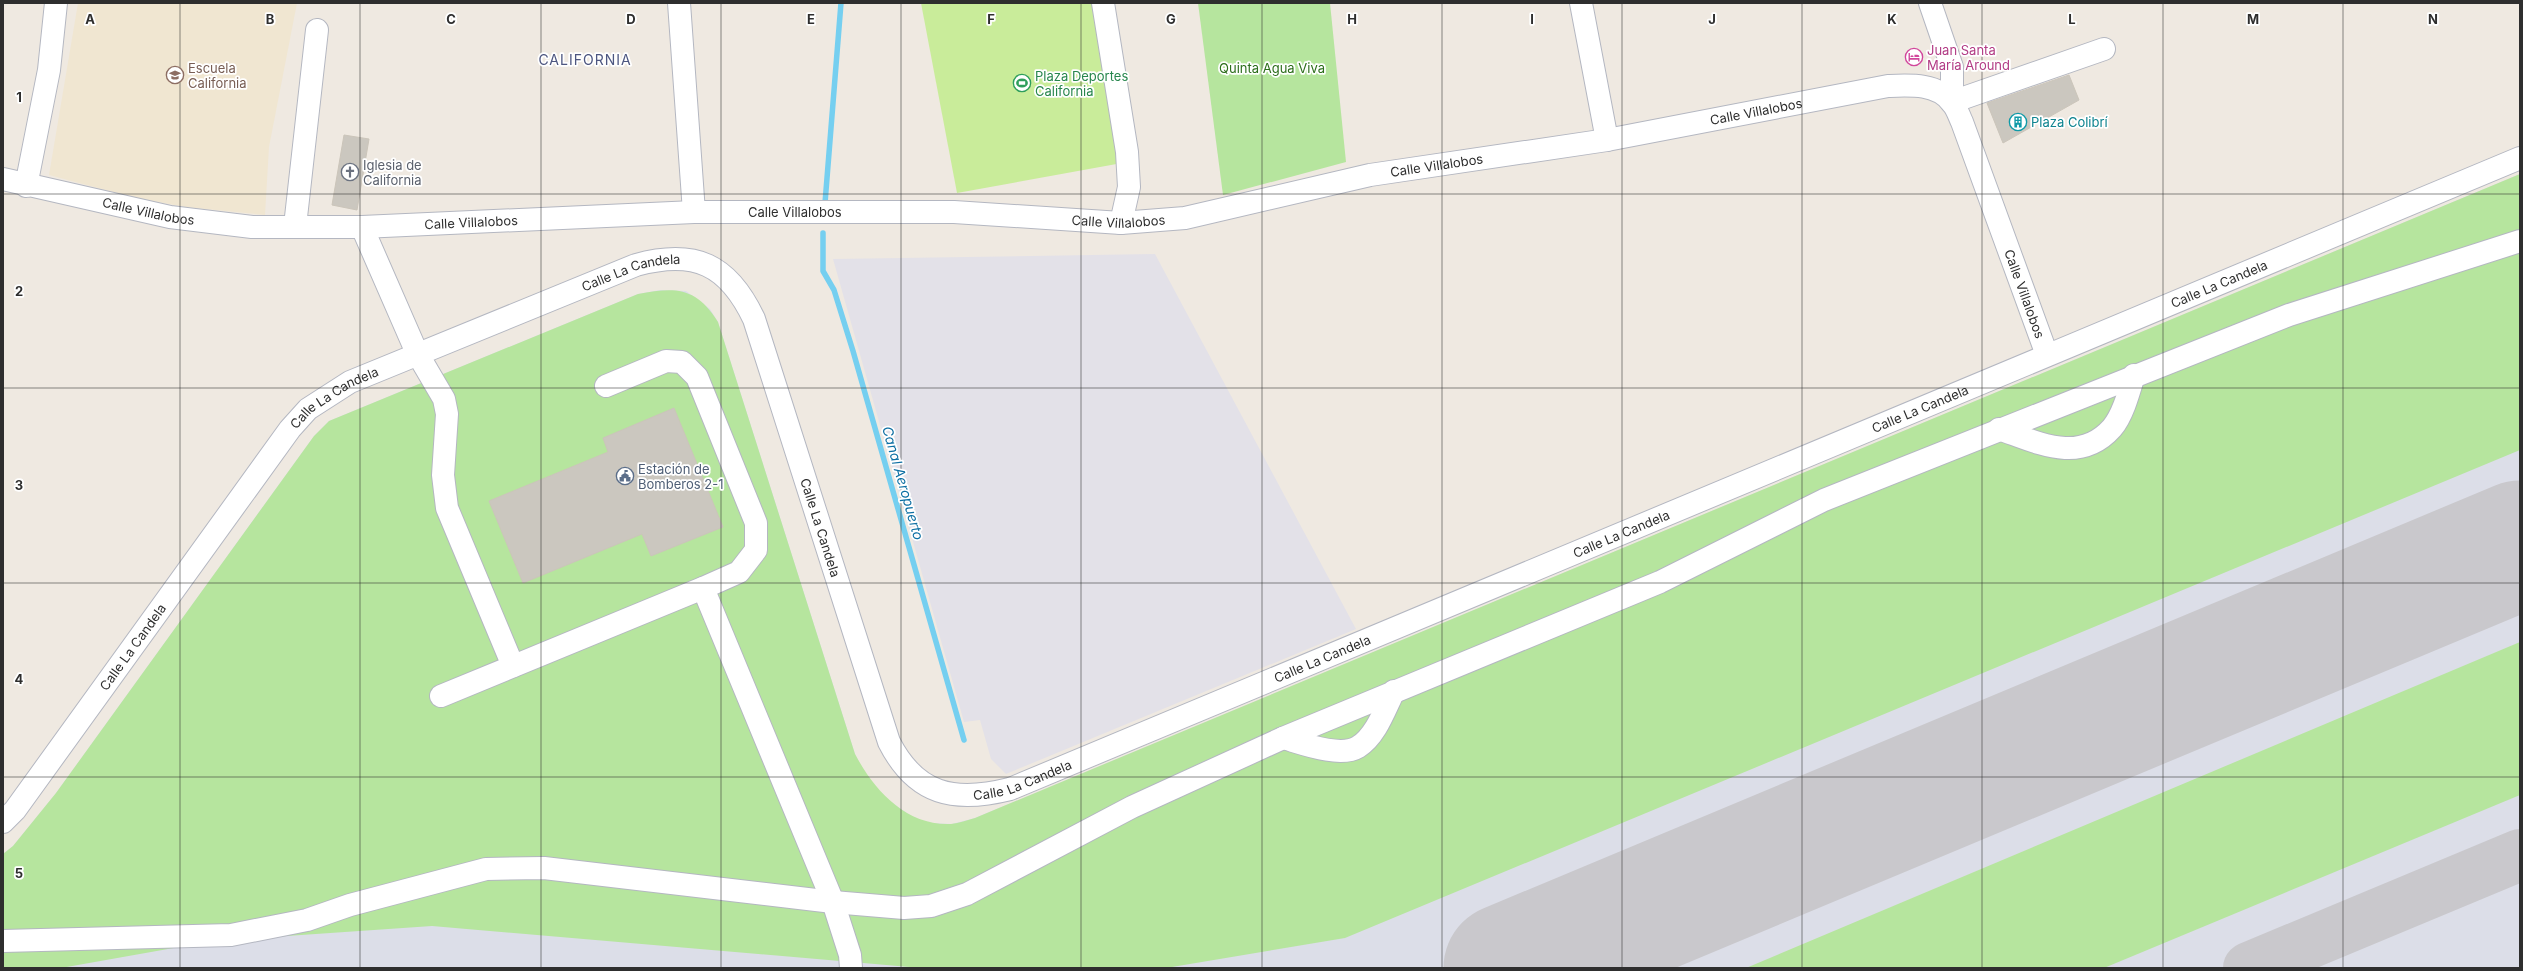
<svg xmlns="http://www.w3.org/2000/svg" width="2523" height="971" viewBox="0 0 2523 971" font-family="Inter,sans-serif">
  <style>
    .industrial { fill: #e3e1e8 }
    .education { fill: #f0e6d1 }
    .airport { fill: #dcdee8 }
    .green { fill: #b6e59e }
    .pitch { fill: #c9ec9a }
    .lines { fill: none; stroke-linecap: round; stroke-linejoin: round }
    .stream { stroke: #75cff0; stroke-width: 5.5 }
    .taxiway { stroke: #c9c8cc; stroke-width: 52 }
    .runway { stroke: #c9c8cc; stroke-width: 129 }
    .building { fill: #cbc7bf; stroke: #cbc5ba }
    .minor-casing { stroke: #b4b7c1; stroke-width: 24 }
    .minor { stroke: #fff; stroke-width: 22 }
    .grid { fill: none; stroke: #2e2e2e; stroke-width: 1; stroke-opacity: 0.55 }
    .labels { text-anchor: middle; stroke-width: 3.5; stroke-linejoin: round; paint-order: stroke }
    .hotel-label { font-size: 13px; fill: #b23c85; stroke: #fff; text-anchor: start }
    .education-label { font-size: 13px; fill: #785e54; stroke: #fff; text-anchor: start }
    .park-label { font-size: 13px; fill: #2c6e1b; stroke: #fff }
    .leisure-label { font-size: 13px; fill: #27864d; stroke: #fff; text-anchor: start }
    .street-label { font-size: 13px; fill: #2e2e2e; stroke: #fff }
    .culture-label { font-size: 13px; fill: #0d838f; stroke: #fff; text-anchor: start }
    .worship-label { font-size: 13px; fill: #5b616d; stroke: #fff; text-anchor: start }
    .service-label { font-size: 13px; fill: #4e5e75; stroke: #fff; text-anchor: start }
    .neighbourhood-label { font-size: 14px; letter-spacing: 1px; fill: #4d5680; stroke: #fff }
    .water-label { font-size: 14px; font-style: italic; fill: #0d6fa3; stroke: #fff }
    .grid-label { font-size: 13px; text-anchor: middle; font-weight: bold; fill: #2e2e2e; stroke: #fff; stroke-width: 3.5; stroke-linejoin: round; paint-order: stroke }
  </style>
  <rect width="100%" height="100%" fill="#efe9e1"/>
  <polygon class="industrial" points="1155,254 1356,629 1006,774 991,759 980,720 964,722 833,259"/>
  <polygon class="education" points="78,3 297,3 269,147 265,215 185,207 132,197 49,175"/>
  <polygon class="airport" points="2520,174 2520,968 3,968 3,854 13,846 56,793 314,436 329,421 638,294 660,290 686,291 710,309 718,322 855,754 866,776 884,797 911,816 928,823 952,824 975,818"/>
  <g class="green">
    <polygon points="1198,3 1330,3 1346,162 1223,195"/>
    <path d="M 2520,174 L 2520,450 L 1345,938 L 1166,968 L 921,968 L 432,926 L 213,941 L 61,968 L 3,968 L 3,854 L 13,846 L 56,793 L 314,436 L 329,421 L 638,294 C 676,287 696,287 718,322 L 855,754 C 874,790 906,826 951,824 C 959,823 967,820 975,818 Z"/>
    <polygon points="2520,642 2520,795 2104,968 1746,968"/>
  </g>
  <polygon class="pitch" points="921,3 1093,3 1122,163 957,193"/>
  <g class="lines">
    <g class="stream">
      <polyline points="825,203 841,3"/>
      <polyline points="823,233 823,271 834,290 853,351 964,740"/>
    </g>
    <g class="taxiway">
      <polyline points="1493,968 1529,959"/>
      <polyline points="2249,968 2520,855"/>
    </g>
    <polyline class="runway" points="1508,968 2520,545"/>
  </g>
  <g class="building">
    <polygon points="2069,75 2079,100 2003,143 1987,103"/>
    <polygon points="344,135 369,139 357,210 332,205"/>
    <polygon points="674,408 723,527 651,556 642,534 523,583 489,501 608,452 603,438"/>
  </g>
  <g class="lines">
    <defs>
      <g id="minor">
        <polyline points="679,3 694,212"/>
        <polyline points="1103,3 1127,152 1129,187 1121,223"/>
        <polyline points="1581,3 1607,140"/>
        <polyline points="1930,3 1952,67 1952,102 2104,49"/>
        <path id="s1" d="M 3,179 L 170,217 L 252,227 L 362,227 L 694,212 L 954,212 L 1121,223 L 1185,218 L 1370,175 L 1607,140 L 1888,86 C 1909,85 1938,83 1952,103 C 1957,108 1959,116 1962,122 L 2047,355"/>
        <polyline points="26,186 49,70 56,3"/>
        <polyline points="295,226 317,30"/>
        <polyline points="362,227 417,353 444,399 447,414 443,475 447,508 513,666"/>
        <polyline points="606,386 666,361 682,362 697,377 756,523 756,550 739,572 703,588"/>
        <path d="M 1999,429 C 2037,442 2079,465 2112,428 C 2123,415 2129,392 2134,375"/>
        <polyline points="441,696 703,588 833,902 850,955 851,968"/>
        <path d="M 1283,738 C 1301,743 1340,758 1358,747 C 1376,736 1385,709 1394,691"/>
        <path id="s2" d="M 3,822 L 15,810 L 290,429 L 308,409 L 350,382 L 636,265 C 695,249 728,264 754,319 L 889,742 C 916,795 954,803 1010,789 L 2520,158"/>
        <polyline points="3,941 231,935 307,920 350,905 486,869 544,868 833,902 904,908 931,906 967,894 1132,807 1283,738 1660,582 1824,500 2289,315 2520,241"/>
      </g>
    </defs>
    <use href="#minor" class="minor-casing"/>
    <use href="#minor" class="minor"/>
  </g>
  <path class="grid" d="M 180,3 L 180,968M 360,3 L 360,968M 541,3 L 541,968M 721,3 L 721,968M 901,3 L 901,968M 1081,3 L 1081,968M 1262,3 L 1262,968M 1442,3 L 1442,968M 1622,3 L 1622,968M 1802,3 L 1802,968M 1982,3 L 1982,968M 2163,3 L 2163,968M 2343,3 L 2343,968M 3,194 L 2520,194M 3,388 L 2520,388M 3,583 L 2520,583M 3,777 L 2520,777"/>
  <defs>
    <symbol id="hotel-ring" viewBox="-11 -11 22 22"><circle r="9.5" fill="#fff" stroke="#d1479c" stroke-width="1.5"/><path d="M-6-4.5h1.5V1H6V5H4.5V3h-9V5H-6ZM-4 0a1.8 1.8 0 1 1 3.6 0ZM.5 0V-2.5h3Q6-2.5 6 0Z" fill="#d1479c"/></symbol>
    <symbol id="school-ring" viewBox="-11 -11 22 22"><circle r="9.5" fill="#fff" stroke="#8d6e63" stroke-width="1.5"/><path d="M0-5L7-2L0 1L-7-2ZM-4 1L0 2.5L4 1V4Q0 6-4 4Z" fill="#8d6e63"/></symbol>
    <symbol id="stadium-ring" viewBox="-11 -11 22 22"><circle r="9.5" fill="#fff" stroke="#2e9e5b" stroke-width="1.5"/><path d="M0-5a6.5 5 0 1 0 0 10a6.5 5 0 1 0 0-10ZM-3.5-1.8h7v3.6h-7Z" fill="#2e9e5b"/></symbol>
    <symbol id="building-ring" viewBox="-11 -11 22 22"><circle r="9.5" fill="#fff" stroke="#0f9aa8" stroke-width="1.5"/><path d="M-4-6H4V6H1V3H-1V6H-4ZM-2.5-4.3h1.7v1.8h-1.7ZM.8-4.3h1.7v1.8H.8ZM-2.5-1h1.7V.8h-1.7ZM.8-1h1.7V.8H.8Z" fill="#0f9aa8"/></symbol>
    <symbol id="church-ring" viewBox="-11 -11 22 22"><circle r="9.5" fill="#fff" stroke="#6b7280" stroke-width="1.5"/><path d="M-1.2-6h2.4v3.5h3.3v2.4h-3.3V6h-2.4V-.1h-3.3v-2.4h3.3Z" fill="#6b7280"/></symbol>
    <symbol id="civic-ring" viewBox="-11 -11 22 22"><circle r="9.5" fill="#fff" stroke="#5c6f8a" stroke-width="1.5"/><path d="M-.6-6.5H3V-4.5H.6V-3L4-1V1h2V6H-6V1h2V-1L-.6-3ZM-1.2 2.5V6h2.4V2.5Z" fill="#5c6f8a"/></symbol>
  </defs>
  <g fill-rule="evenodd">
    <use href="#hotel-ring" x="1904" y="47" width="20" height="20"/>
    <use href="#school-ring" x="165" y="65" width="20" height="20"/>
    <use href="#stadium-ring" x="1012" y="73" width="20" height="20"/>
    <use href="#building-ring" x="2008" y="112" width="20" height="20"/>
    <use href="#church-ring" x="340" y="162" width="20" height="20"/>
    <use href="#civic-ring" x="615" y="466" width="20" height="20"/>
  </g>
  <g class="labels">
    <g class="hotel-label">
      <text x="1927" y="55">Juan Santa<tspan x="1927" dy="15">María Around</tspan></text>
    </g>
    <g class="education-label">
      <text x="188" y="73">Escuela<tspan x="188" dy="15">California</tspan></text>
    </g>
    <g class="park-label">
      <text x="1272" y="73">Quinta Agua Viva</text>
    </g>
    <g class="leisure-label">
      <text x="1035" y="81">Plaza Deportes<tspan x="1035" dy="15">California</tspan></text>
    </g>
    <g class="street-label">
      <text dy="5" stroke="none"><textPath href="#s1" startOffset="1769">Calle Villalobos</textPath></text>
      <text dy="5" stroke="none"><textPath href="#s1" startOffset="1445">Calle Villalobos</textPath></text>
      <text dy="5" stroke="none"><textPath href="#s1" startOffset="149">Calle Villalobos</textPath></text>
      <text dy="5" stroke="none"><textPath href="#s1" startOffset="797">Calle Villalobos</textPath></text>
      <text dy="5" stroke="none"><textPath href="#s1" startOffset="1121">Calle Villalobos</textPath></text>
      <text dy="5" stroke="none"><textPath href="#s1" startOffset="473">Calle Villalobos</textPath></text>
      <text dy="5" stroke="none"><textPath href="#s2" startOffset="866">Calle La Candela</textPath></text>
      <text dy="5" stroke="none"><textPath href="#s2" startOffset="2916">Calle La Candela</textPath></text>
      <text dy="5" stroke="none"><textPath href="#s1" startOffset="2177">Calle Villalobos</textPath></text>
      <text dy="5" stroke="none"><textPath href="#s2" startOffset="542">Calle La Candela</textPath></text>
      <text dy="5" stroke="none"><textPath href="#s2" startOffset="2592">Calle La Candela</textPath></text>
      <text dy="5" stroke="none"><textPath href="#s2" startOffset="1237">Calle La Candela</textPath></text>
      <text dy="5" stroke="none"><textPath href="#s2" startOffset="2268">Calle La Candela</textPath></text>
      <text dy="5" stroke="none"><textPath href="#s2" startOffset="218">Calle La Candela</textPath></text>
      <text dy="5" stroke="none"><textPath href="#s2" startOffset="1944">Calle La Candela</textPath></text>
      <text dy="5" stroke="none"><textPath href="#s2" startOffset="1620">Calle La Candela</textPath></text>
    </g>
    <g class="culture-label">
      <text x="2031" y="127">Plaza Colibrí</text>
    </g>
    <g class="worship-label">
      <text x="363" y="170">Iglesia de<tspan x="363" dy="15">California</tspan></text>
    </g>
    <g class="service-label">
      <text x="638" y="474">Estación de<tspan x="638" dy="15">Bomberos 2-1</tspan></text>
    </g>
    <g class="neighbourhood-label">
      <text x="585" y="65">CALIFORNIA</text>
    </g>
    <g class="water-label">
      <text transform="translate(903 483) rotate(74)" y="5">Canal Aeropuerto</text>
    </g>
  </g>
  <g class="grid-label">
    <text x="90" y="24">A</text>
    <text x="270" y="24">B</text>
    <text x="451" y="24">C</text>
    <text x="631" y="24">D</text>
    <text x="811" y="24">E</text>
    <text x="991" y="24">F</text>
    <text x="1171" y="24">G</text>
    <text x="1352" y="24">H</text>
    <text x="1532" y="24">I</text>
    <text x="1712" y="24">J</text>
    <text x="1892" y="24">K</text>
    <text x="2072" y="24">L</text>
    <text x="2253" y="24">M</text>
    <text x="2433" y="24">N</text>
    <text x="19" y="102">1</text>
    <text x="19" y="296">2</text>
    <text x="19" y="490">3</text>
    <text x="19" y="684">4</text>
    <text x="19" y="878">5</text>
  </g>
  <rect width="2523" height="971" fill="none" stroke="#2e2e2e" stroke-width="8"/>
</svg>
